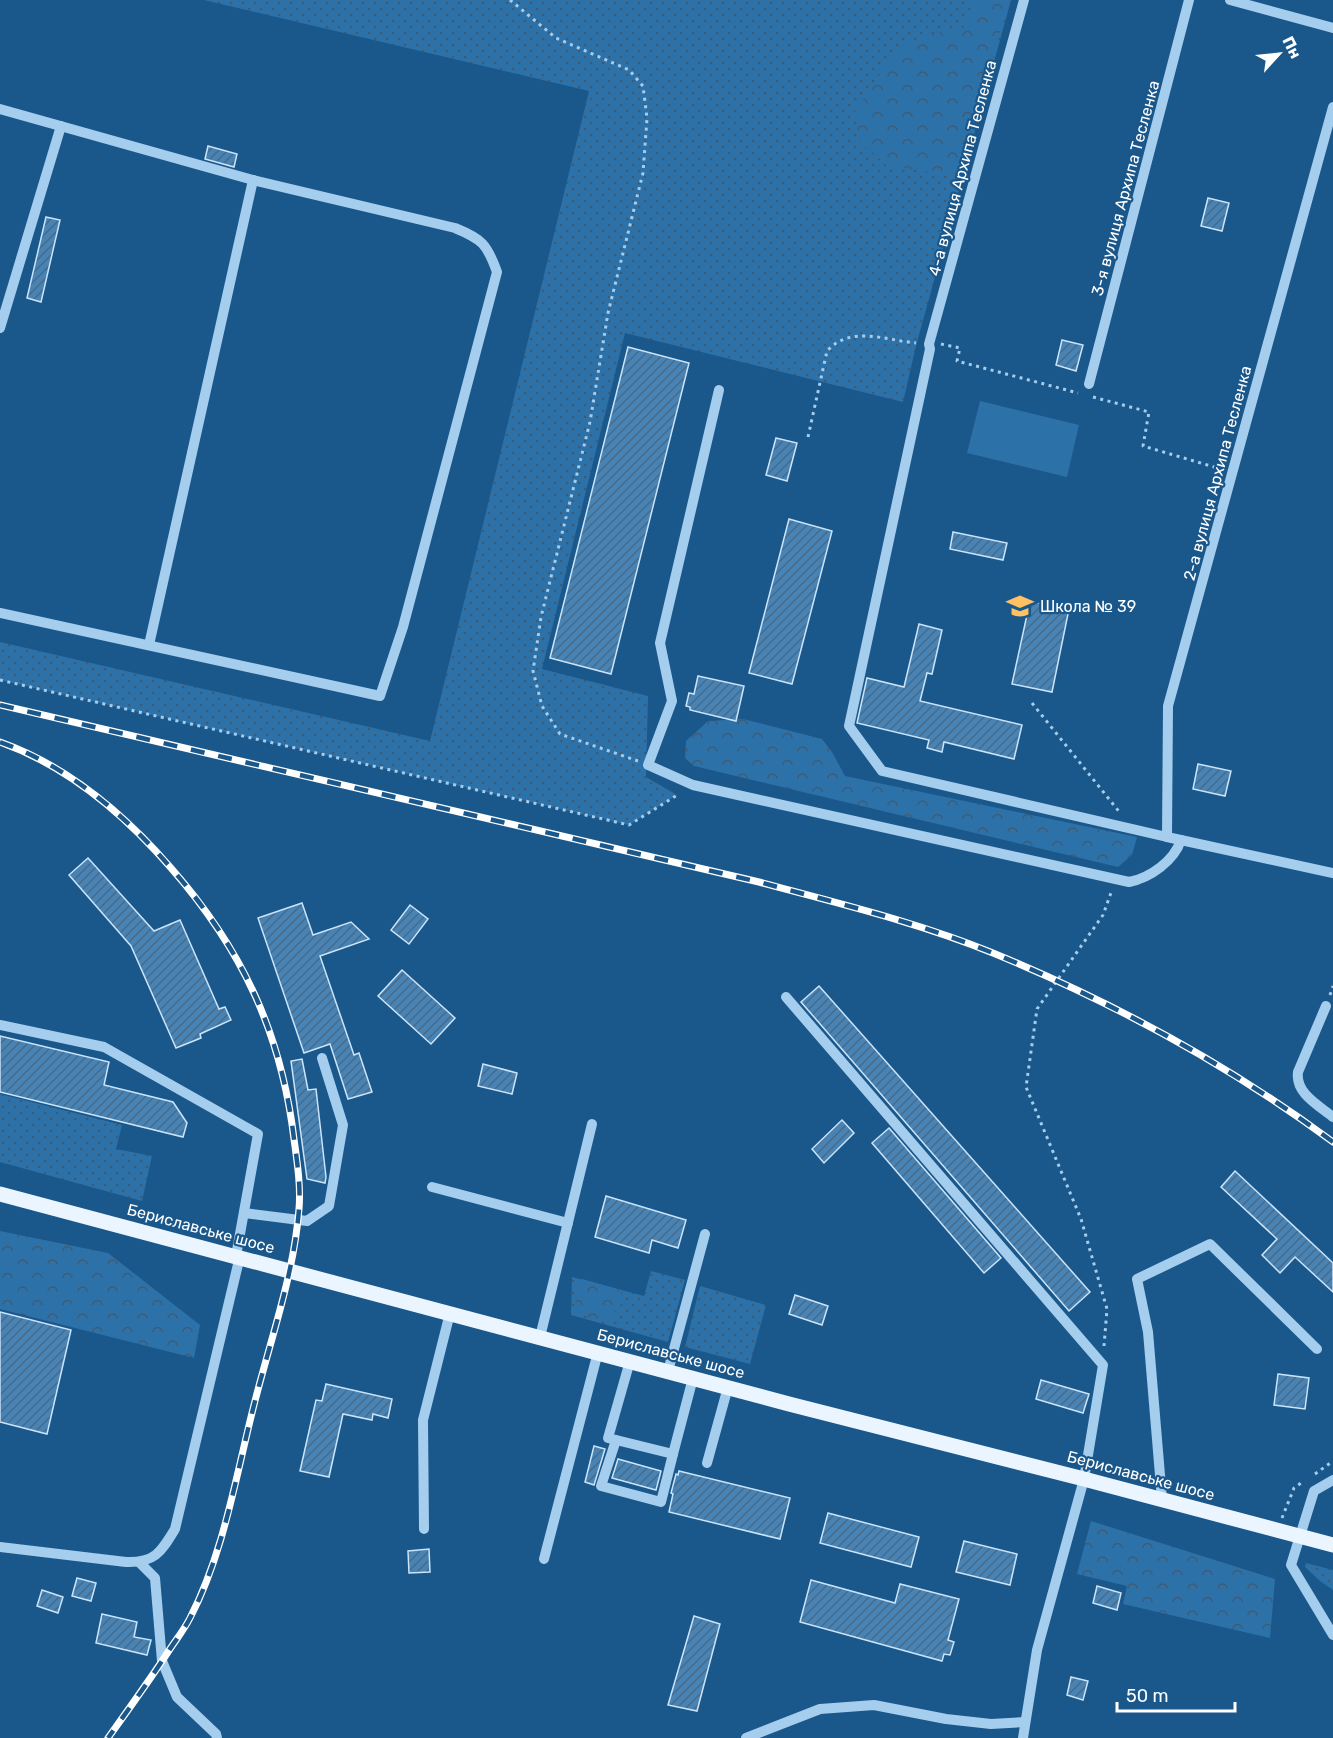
<svg xmlns="http://www.w3.org/2000/svg" width="1333" height="1738" viewBox="0 0 1333 1738" font-family="Rubik,sans-serif">
  <style>
    .grass { fill: url(#grass-dots) }
    .forest { fill: url(#forest-crowns) }
    .garden { fill: #2d71a9 }
    .building { fill: url(#building-hatch); stroke: #cae4fa; stroke-width: 1.5 }
    .lines { fill: none; stroke-linecap: round; stroke-linejoin: round }
    .path { stroke: #a5cded; stroke-width: 3; stroke-dasharray: 3 4.5; stroke-linecap: butt }
    .minor { stroke: #a5cded; stroke-width: 10 }
    .major { stroke: #ebf5ff; stroke-width: 15 }
    .rail-casing { stroke: #fff; stroke-width: 7 }
    .rail { stroke: #1a578b; stroke-width: 4.5; stroke-dasharray: 14; stroke-linecap: butt }
    .labels { text-anchor: middle; stroke-width: 4.5; stroke-linejoin: round; paint-order: stroke }
    .street-label { font-size: 16px; fill: #fff; stroke: #1a578b }
    .poi-label { font-size: 16px; fill: #fff; stroke: #1a578b; text-anchor: start }
  </style>
  <defs>
    <pattern id="grass-dots" width="8" height="8" patternUnits="userSpaceOnUse" patternTransform="scale(1.5)"><rect width="8" height="8" fill="#2d71a9"/><path d="M2 2h.1M6 6h.1" fill="none" stroke="#405b71" stroke-width="1.8" stroke-linecap="round"/></pattern>
    <pattern id="forest-crowns" width="20" height="18" patternUnits="userSpaceOnUse" patternTransform="scale(1.5)"><rect width="20" height="18" fill="#2d71a9"/><path d="M2 6a3 3 0 1 1 6 0M12 15a3 3 0 1 1 6 0" fill="none" stroke="#405b71"/></pattern>
    <pattern id="building-hatch" width="6" height="6" patternUnits="userSpaceOnUse" patternTransform="scale(1.5)"><rect width="6" height="6" fill="#4783b5"/><path d="M-1 1l2-2M0 6l6-6M5 7l2-2" fill="none" stroke="#496a86"/></pattern>
  </defs>
  <rect width="100%" height="100%" fill="#1a578b"/>
  <g class="grass">
    <polygon points="204,0 1011,0 916,346 903,402 625,333 542,669 648,696 646,777 677,795 629,825 0,680 0,642 430,741 589,91"/>
    <polygon points="0,1094 122,1125 116,1149 152,1156 142,1201 0,1162"/>
    <polygon points="651,1271 685,1280 668,1342 571,1315 572,1277 644,1296"/>
    <polygon points="700,1286 766,1305 750,1364 685,1347"/>
    <polygon points="1306,1563 1333,1570 1333,1590 1320,1581 1305,1567"/>
  </g>
  <g class="forest">
    <polygon points="974,0 1009,0 960,179 933,172 887,166 858,139 855,111 900,45 941,32 962,31 974,5"/>
    <polygon points="743,719 822,739 832,752 845,776 1137,837 1132,855 1118,867 694,766 685,758 686,741 708,721"/>
    <polygon points="0,1231 108,1253 200,1325 194,1358 0,1309"/>
    <polygon points="582,1279 621,1290 621,1304 609,1319 596,1322 577,1311 575,1293"/>
    <polygon points="1091,1521 1275,1579 1270,1638 1123,1604 1127,1586 1077,1574"/>
  </g>
  <polygon class="garden" points="980,401 1079,425 1067,477 967,453"/>
  <g class="building">
    <polygon points="208,146 237,154 234,167 205,159"/>
    <polygon points="1208,198 1229,203 1222,231 1201,226"/>
    <polygon points="46,217 60,220 41,302 27,298"/>
    <polygon points="1062,340 1083,345 1076,371 1056,365"/>
    <polygon points="628,347 689,363 611,674 550,658"/>
    <polygon points="776,438 797,443 787,481 766,475"/>
    <polygon points="789,519 832,531 792,684 749,673"/>
    <polygon points="953,532 1007,543 1003,560 950,549"/>
    <polygon points="1030,601 1069,609 1052,692 1012,684"/>
    <polygon points="919,624 942,630 932,674 927,673 920,701 1022,725 1014,759 944,742 942,752 927,748 929,740 857,723 867,678 904,687"/>
    <polygon points="698,676 744,686 736,721 690,710 690,707 686,706 689,693 694,694"/>
    <polygon points="1198,764 1231,771 1225,796 1193,789"/>
    <polygon points="88,858 154,931 180,920 219,1009 225,1007 231,1020 200,1034 201,1038 176,1048 131,946 69,875"/>
    <polygon points="302,903 313,935 351,922 369,939 320,956 354,1055 359,1053 372,1092 348,1099 330,1044 304,1053 258,918"/>
    <polygon points="410,905 428,919 409,944 391,930"/>
    <polygon points="402,970 455,1018 431,1044 378,996"/>
    <polygon points="819,986 1090,1292 1069,1311 801,1002"/>
    <polygon points="0,1036 109,1062 104,1085 173,1102 187,1123 183,1137 0,1092"/>
    <polygon points="302,1059 308,1090 316,1089 326,1177 325,1183 307,1179 291,1061"/>
    <polygon points="483,1064 517,1073 512,1094 478,1086"/>
    <polygon points="842,1120 854,1133 824,1163 812,1149"/>
    <polygon points="889,1128 1001,1258 984,1273 872,1143"/>
    <polygon points="1235,1171 1333,1263 1333,1292 1295,1257 1280,1273 1262,1255 1277,1239 1221,1187"/>
    <polygon points="606,1196 686,1220 678,1248 652,1240 649,1253 595,1237"/>
    <polygon points="795,1295 828,1306 822,1325 789,1314"/>
    <polygon points="0,1312 71,1330 47,1434 0,1422"/>
    <polygon points="1278,1374 1309,1378 1305,1409 1274,1405"/>
    <polygon points="1041,1380 1089,1394 1083,1413 1036,1399"/>
    <polygon points="326,1384 392,1399 388,1418 373,1414 372,1420 343,1414 329,1477 300,1471 316,1400 322,1401"/>
    <polygon points="594,1446 605,1449 594,1485 585,1482"/>
    <polygon points="618,1459 661,1471 656,1490 612,1478"/>
    <polygon points="679,1471 790,1498 780,1539 669,1512 673,1494 671,1493 676,1474 678,1475"/>
    <polygon points="828,1513 919,1537 911,1567 820,1543"/>
    <polygon points="964,1541 1017,1554 1010,1585 956,1572"/>
    <polygon points="429,1549 430,1572 409,1573 408,1551"/>
    <polygon points="77,1578 96,1583 91,1601 72,1596"/>
    <polygon points="811,1580 895,1603 900,1584 959,1599 948,1640 954,1642 950,1655 944,1654 942,1661 800,1622"/>
    <polygon points="1097,1586 1121,1593 1117,1610 1093,1603"/>
    <polygon points="42,1590 63,1597 58,1613 37,1606"/>
    <polygon points="102,1614 137,1622 134,1637 151,1640 147,1655 96,1643"/>
    <polygon points="694,1616 720,1624 697,1711 668,1705"/>
    <polygon points="1071,1677 1088,1681 1083,1700 1067,1695"/>
  </g>
  <g class="lines">
    <g class="path">
      <polyline points="510,0 556,38 629,70 643,86 647,118 643,173 608,313 590,422 541,617 533,671 542,706 560,734 638,761"/>
      <polyline points="941,344 960,348 957,361 1078,393"/>
      <polyline points="1093,397 1149,412 1143,446 1221,469"/>
      <path d="M 808,437 L 827,351 C 851,325 884,340 916,343"/>
      <polyline points="0,680 629,825 679,794"/>
      <polyline points="1032,703 1121,814"/>
      <polyline points="1330,995 1333,986"/>
      <polyline points="1104,1346 1107,1309 1081,1219 1026,1087 1037,1009 1103,915 1112,890"/>
      <polyline points="1315,1474 1333,1461"/>
      <polyline points="1282,1518 1294,1488 1304,1481"/>
    </g>
    <g class="minor">
      <polyline points="1024,0 929,344 930,349 849,726 882,771 1167,837"/>
      <polyline points="1230,0 1333,28"/>
      <polyline points="1333,107 1168,706 1167,837 1333,873"/>
      <path d="M 0,109 L 253,180 L 455,228 C 482,239 487,244 497,272 L 403,627 L 380,696 L 0,613"/>
      <polyline points="0,328 61,126"/>
      <polyline points="1089,384 1189,0"/>
      <path d="M 719,390 L 660,643 L 672,701 L 648,765 L 693,785 L 1129,882 C 1150,878 1174,861 1181,840"/>
      <polyline points="149,645 253,180"/>
      <polyline points="786,997 1103,1365 1084,1479 1037,1650 1023,1738"/>
      <path d="M 1326,1006 L 1298,1072 C 1295,1093 1318,1105 1333,1117"/>
      <polyline points="0,1025 104,1047 258,1134 236,1256"/>
      <polyline points="432,1187 568,1223"/>
      <polyline points="244,1213 307,1221 329,1206 343,1125 322,1058"/>
      <polyline points="540,1337 592,1124"/>
      <polyline points="630,1361 608,1438 673,1454 693,1378"/>
      <polyline points="668,1371 705,1234"/>
      <polyline points="616,1440 601,1486 661,1502 673,1454"/>
      <polyline points="707,1463 728,1387"/>
      <polyline points="1333,1480 1314,1491 1291,1565 1333,1635"/>
      <polyline points="1162,1499 1148,1332 1137,1279 1210,1244 1317,1349"/>
      <polyline points="424,1529 423,1420 450,1313"/>
      <path d="M 0,1547 L 126,1562 C 155,1563 161,1552 175,1529 L 240,1256"/>
      <polyline points="544,1559 598,1352"/>
      <polyline points="139,1562 155,1578 162,1661 177,1697 216,1734 217,1738"/>
      <polyline points="746,1738 820,1709 874,1705 946,1719 991,1724 1025,1722"/>
    </g>
    <polyline class="major" points="0,1194 789,1404 1084,1479 1333,1545"/>
    <defs>
      <g id="rail">
        <path d="M 0,705 L 759,882 C 837,903 917,922 993,953 C 1112,1002 1229,1065 1333,1142"/>
        <path d="M 0,742 C 68,766 125,815 171,868 C 242,949 281,1032 294,1139 C 297,1161 301,1186 299,1209 C 294,1274 271,1338 255,1401 C 236,1474 225,1550 190,1618 C 184,1630 175,1641 168,1652 C 149,1681 128,1710 108,1738"/>
      </g>
    </defs>
    <use href="#rail" class="rail-casing"/>
    <use href="#rail" class="rail"/>
  </g>
  <defs>
    <symbol id="school-bare" viewBox="-9 -9 18 18"><path d="M0-5L7-2L0 1L-7-2ZM-4 1L0 2.5L4 1V4Q0 6-4 4Z" fill="#ffc161" stroke="#1a578b" stroke-width="2.5" paint-order="stroke"/></symbol>
  </defs>
  <g fill-rule="evenodd">
    <use href="#school-bare" x="1001" y="587" width="38" height="38"/>
  </g>
  <g class="labels">
    <g class="street-label">
      <text transform="translate(962 168) rotate(-75)" y="6">4-а вулиця Архипа Тесленка</text>
      <text transform="translate(1125 188) rotate(-75)" y="6">3-я вулиця Архипа Тесленка</text>
      <text transform="translate(1217 473) rotate(-75)" y="6">2-а вулиця Архипа Тесленка</text>
      <text transform="translate(201 1228) rotate(15)" y="6">Бериславське шосе</text>
      <text transform="translate(671 1353) rotate(15)" y="6">Бериславське шосе</text>
      <text transform="translate(1141 1475) rotate(15)" y="6">Бериславське шосе</text>
    </g>
    <g class="poi-label">
      <text x="1040" y="612">Школа № 39</text>
    </g>
  </g>
  <g transform="translate(1279 54) rotate(63)" stroke="#1a578b" stroke-width="4.5" paint-order="stroke">
  <path d="M0-4.5L10 22L0 15L-10 22Z" fill="#ffffff"/>
  <text y="-9" font-size="16" font-weight="bold" text-anchor="middle" fill="#ffffff">Пн</text>
  </g>
  <path d="M1117 1702v9h118v-9" fill="none" stroke="#ffffff" stroke-width="3"/>
  <text x="1126" y="1702" font-size="18" fill="#ffffff" stroke="#1a578b" stroke-width="4.5" paint-order="stroke">50 m</text>
</svg>
